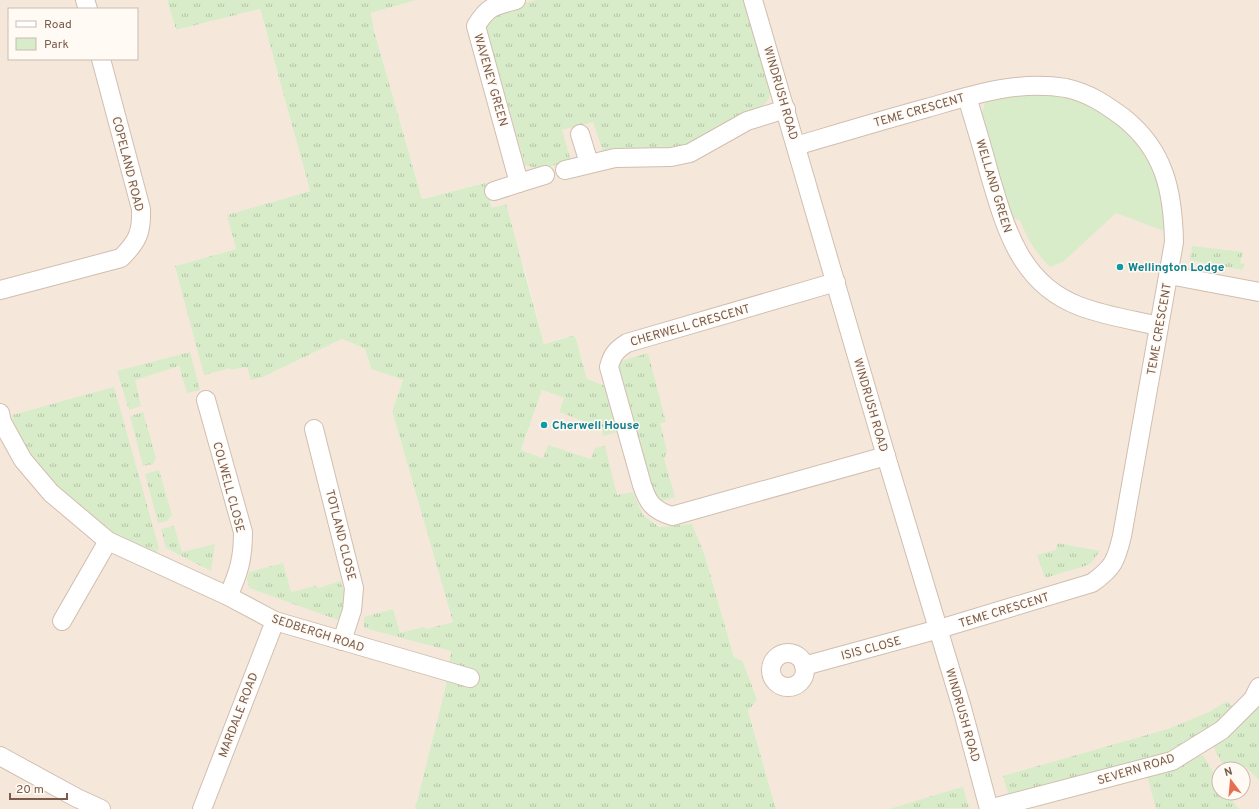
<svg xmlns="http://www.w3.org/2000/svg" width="1259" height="809" viewBox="0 0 1259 809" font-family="Overpass,sans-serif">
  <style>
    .residential { fill: #f5e8da; fill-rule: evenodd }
    .grass { fill: url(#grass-tufts) }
    .park { fill: #d8ecc9 }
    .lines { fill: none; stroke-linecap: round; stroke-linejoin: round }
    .street-casing { stroke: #d1beb0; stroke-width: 20 }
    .street { stroke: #fff; stroke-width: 18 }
    .culture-dot { fill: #0f9aa8; stroke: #fffaf3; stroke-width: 1.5 }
    .labels { text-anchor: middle; stroke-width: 3; stroke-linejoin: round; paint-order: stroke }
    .street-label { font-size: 12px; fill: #7a5c4d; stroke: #fffaf3 }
    .culture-label { font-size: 12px; font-weight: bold; fill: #0d838f; stroke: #fffaf3; text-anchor: start }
  </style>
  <defs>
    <pattern id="grass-tufts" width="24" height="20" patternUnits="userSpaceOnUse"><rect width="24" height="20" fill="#d8ecc9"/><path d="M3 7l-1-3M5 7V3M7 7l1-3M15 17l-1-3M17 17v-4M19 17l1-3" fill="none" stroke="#b4c2a5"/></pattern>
  </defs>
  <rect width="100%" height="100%" fill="#fdf6ec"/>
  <g class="residential">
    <path d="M 0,0 L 167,0 L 176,30 L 260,9 L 310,191 L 228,215 L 236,249 L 175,266 L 231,370 L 247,367 L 263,377 L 342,339 L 365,349 L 371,369 L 403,380 L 392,411 L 455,628 L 445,689 L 415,809 L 0,809 ZM 9,9 L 137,9 L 137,59 L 9,59 Z"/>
    <path d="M 417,0 L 1259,0 L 1259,809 L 776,809 L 748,711 L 757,700 L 743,661 L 734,657 L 705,556 L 643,515 L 633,492 L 617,496 L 591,459 L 548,446 L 543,458 L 521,450 L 542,390 L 564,398 L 559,412 L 617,432 L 587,379 L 575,335 L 544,344 L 524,268 L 492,208 L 485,183 L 422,199 L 374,30 L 371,13 ZM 1219,769 L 1243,769 L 1243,793 L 1219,793 Z"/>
  </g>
  <g class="grass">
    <polygon points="167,0 417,0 371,13 374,30 422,199 485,183 492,208 506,204 544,344 575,335 587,379 605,386 618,432 603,436 602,428 559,412 564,398 542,390 521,450 543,458 548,445 591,459 595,448 605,446 617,495 633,492 643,515 660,527 692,524 705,556 734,657 743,661 757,700 748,711 776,809 415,809 445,689 451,651 364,628 364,617 393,609 400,633 424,627 427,629 453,622 392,411 403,380 371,369 365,349 342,339 263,377 251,380 247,367 231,370 230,368 204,375 175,266 236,249 227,215 310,191 260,9 176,30"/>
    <path d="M 537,0 L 747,0 L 771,86 L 769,99 L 761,108 L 688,147 L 604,154 L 593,122 L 562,130 L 571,161 L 539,169 L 525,165 L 486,28 C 495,6 516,6 537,0 Z"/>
    <polygon points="1192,246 1243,252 1240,263 1245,264 1242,270 1190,260"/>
    <polygon points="190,352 200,390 187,393 179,366 135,380 141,406 129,410 117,371"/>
    <polygon points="648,353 666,422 660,423 667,451 664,459 675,497 659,502 656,500 618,371 618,362"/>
    <polygon points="114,387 159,548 155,556 108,531 47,479 32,459 13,424 12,415"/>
    <polygon points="143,412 156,458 153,464 143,466 130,416"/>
    <polygon points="159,470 172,515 167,521 158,523 145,474"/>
    <polygon points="174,526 182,552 215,544 211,571 166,548 161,529"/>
    <polygon points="1057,543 1100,551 1091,563 1085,566 1045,578 1037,555 1056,550"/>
    <polygon points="283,563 291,592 315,586 319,588 340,581 348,600 341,621 249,588 247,579 249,572"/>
    <polygon points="1227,701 1235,710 1187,744 1167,753 1009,796 1003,776 1168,729 1209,712"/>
    <polygon points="1259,702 1259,780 1246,767 1243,770 1243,769 1225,769 1212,744 1243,722"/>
    <polygon points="1203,755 1219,783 1219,793 1226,793 1239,809 1156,809 1147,775"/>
    <polygon points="963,787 969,808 889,809 962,787"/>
  </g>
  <path class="park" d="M 1025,91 L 1058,93 L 1083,102 L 1112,117 L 1144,149 L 1157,170 L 1167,232 L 1116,213 L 1063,262 L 1050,267 C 1036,253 1027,239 1020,220 L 1013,218 L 1009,211 L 981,116 L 986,100 Z"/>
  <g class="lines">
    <defs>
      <g id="street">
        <polyline points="85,0 88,9"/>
        <path d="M 516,0 C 494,6 488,6 476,26 L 519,183 L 545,175"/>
        <polyline points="753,0 886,456 962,708 989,809 1172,761 1222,730 1253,699 1259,687"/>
        <path d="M 967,97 C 975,123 983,150 990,176 C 1006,230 1021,284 1079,306 C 1105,316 1133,320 1159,326"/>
        <polyline points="580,134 589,163"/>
        <path d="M 796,146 C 840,133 883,120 927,108 C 973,95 1017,80 1066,88 C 1089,93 1105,104 1124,118 C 1165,151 1173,192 1174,242 L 1122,536 C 1116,561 1113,568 1092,583 L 939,629 L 804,666"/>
        <polyline points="565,170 615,158 671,157 690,153 747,121 786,109"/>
        <polyline points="494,191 519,183"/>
        <polyline points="1169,275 1259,292"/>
        <path d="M 836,282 L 627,343 C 616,350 612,355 609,367 L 642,485 C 648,503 653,510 672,516 L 886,456"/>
        <path d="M 0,290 L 121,258 C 137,242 142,233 141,209 L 101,59"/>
        <path d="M 206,400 L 243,532 C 243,558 239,573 228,596"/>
        <polyline points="0,413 2,422 23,460 51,493 108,541 228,596 275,621 470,678"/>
        <polyline points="314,429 354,588 352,610 342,641"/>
        <polyline points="62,621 108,541"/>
        <circle cx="788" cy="670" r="17"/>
        <polyline points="0,756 77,798 101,809"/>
        <polyline points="202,809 275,621"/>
      </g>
    </defs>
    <use href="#street" class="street-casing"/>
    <use href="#street" class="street"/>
  </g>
  <g class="culture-dot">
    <circle cx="1120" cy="267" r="4"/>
    <circle cx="544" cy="425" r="4"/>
  </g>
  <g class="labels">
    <g class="street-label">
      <text transform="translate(491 80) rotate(74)" y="4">WAVENEY GREEN</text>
      <text transform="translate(781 93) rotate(74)" y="4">WINDRUSH ROAD</text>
      <text transform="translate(919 110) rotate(-16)" y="4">TEME CRESCENT</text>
      <text transform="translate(128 164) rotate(76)" y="4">COPELAND ROAD</text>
      <text transform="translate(994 186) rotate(73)" y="4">WELLAND GREEN</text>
      <text transform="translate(690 325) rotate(-16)" y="4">CHERWELL CRESCENT</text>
      <text transform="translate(1159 329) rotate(-80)" y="4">TEME CRESCENT</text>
      <text transform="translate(871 405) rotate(74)" y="4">WINDRUSH ROAD</text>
      <text transform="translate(229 487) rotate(75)" y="4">COLWELL CLOSE</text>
      <text transform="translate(341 535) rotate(76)" y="4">TOTLAND CLOSE</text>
      <text transform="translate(1004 610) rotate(-17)" y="4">TEME CRESCENT</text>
      <text transform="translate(318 633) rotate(18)" y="4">SEDBERGH ROAD</text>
      <text transform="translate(871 648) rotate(-15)" y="4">ISIS CLOSE</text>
      <text transform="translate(238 715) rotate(-69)" y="4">MARDALE ROAD</text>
      <text transform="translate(963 715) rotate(74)" y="4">WINDRUSH ROAD</text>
      <text transform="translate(1136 769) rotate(-17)" y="4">SEVERN ROAD</text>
    </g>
    <g class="culture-label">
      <text x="1128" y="271">Wellington Lodge</text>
      <text x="552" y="429">Cherwell House</text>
    </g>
  </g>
  <rect x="8" y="8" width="130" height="52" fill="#fffaf3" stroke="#cabbb1"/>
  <rect x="16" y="21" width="20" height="6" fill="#ffffff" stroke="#cabbb1"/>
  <text x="44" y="28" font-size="12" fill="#7a5c4d">Road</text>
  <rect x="16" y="38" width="20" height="12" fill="#d8ecc9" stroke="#cabbb1"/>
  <text x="44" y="48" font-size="12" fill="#7a5c4d">Park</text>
  <g transform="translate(1231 781) rotate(344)"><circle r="19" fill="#fffaf3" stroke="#cabbb1"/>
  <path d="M0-3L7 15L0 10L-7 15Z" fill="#e76f51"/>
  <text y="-6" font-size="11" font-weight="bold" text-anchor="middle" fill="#7a5c4d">N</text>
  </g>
  <path d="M10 793v6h57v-6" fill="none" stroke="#7a5c4d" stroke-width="2"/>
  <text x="16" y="793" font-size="12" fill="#7a5c4d" stroke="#fffaf3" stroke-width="3" paint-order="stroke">20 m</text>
</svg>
